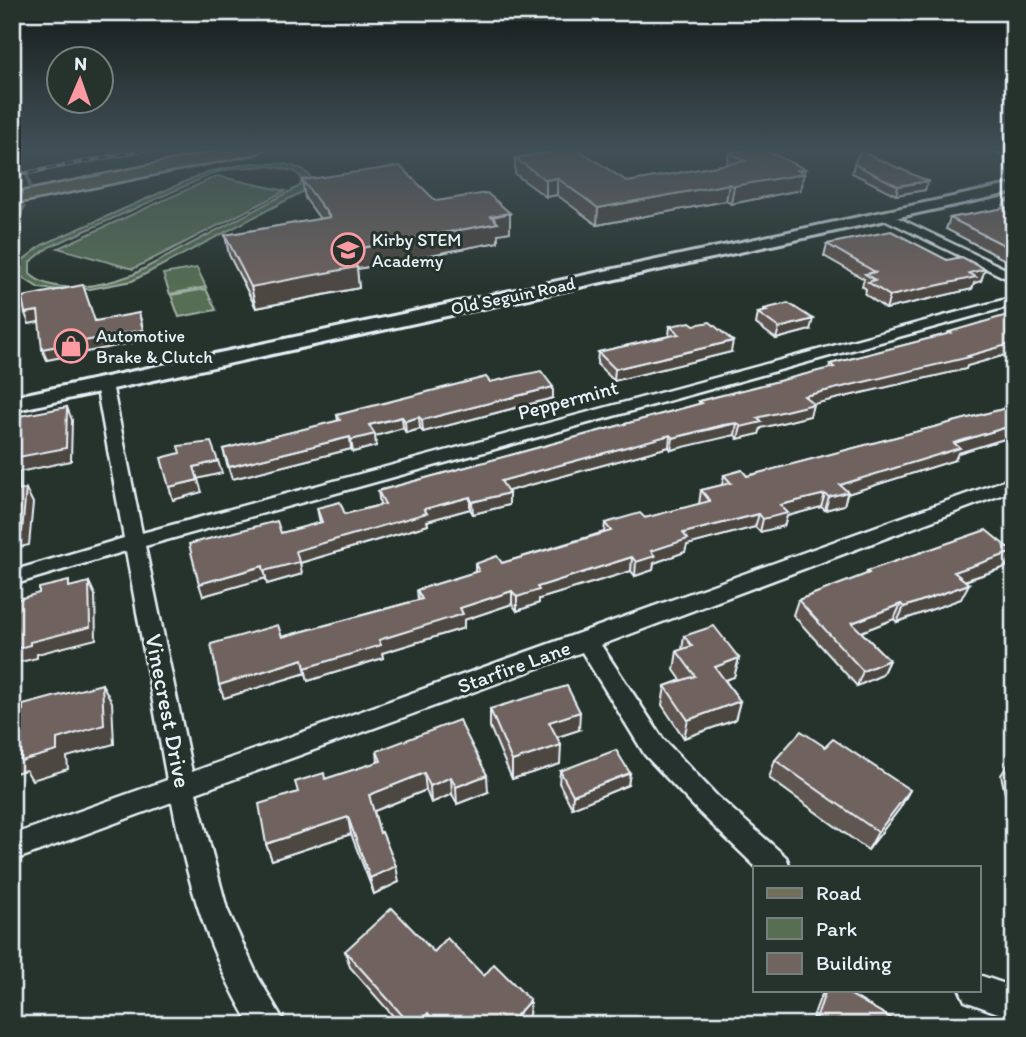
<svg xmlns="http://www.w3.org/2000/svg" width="1026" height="1037" viewBox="0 0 1026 1037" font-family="Itim,sans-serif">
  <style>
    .green { fill: #576e53; stroke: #a0b0a6; stroke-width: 2; fill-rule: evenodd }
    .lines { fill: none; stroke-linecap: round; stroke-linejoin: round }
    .stream { stroke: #859fa0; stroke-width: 3.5 }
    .street-casing { stroke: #e8f1f8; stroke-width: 5 }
    .secondary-casing { stroke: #e8f1f8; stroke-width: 6 }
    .primary-casing { stroke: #e8f1f8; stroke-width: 5 }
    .street { fill: #26332d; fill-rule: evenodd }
    .secondary { fill: #26332d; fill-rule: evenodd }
    .primary { fill: #716e59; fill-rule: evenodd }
    .rail-casing { stroke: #e8f1f8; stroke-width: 4.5 }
    .rail { stroke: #26332d; stroke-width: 2.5; stroke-dasharray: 9; stroke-linecap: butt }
    .wall { fill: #605651; stroke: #e8f1f8; stroke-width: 2 }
    .shaded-wall { fill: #4e4642; stroke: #e8f1f8; stroke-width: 2 }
    .building { fill: #70645e; stroke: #e8f1f8; stroke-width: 2 }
    .labels { text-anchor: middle; stroke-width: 6; stroke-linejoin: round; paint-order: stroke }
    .far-poi-label { font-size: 18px; fill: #e8f1f8; stroke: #26332d; text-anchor: start }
    .far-street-label { font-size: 18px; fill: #e8f1f8; stroke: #26332d }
    .street-label { font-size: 21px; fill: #e8f1f8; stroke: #26332d }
    .near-street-label { font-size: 24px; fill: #e8f1f8; stroke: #26332d }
  </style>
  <rect width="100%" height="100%" fill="#26332d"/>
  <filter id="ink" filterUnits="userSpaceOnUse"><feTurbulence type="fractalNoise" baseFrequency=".0143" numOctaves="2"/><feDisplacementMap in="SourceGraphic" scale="14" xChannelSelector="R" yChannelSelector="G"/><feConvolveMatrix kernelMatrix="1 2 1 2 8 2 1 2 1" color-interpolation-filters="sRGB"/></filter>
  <g filter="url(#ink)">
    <g class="green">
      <path d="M 251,163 L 285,164 L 302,169 L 310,176 L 312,181 L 323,181 L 132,281 L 90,289 L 60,290 L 39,288 L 20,276 L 23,260 L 42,245 L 207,172 ZM 268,166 L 294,171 L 302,178 L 300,186 L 132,275 C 104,285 55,297 30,274 L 30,262 L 49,247 L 214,173 L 235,168 Z"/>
      <polygon points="217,176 285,191 133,269 58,248"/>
      <polygon points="197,268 206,287 170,294 163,274"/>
      <polygon points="206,289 216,310 179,317 171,295"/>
    </g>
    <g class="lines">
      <g class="stream">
        <polyline points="27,175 30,186"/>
        <polyline points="12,228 24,207"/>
      </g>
      <defs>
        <g id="street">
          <polygon points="990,148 1014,151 1014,157 992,150"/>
          <polygon points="882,214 890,214 1014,273 1014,282 882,218"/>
          <path d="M 1014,297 L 1014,305 L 145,546 L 192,772 L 1014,477 L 1014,490 L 601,645 L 663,739 L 717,796 L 786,857 L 790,867 L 756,867 L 699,812 L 645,755 L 582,652 L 196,793 L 227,909 L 258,977 L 286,1025 L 251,1025 C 209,956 187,881 172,802 L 12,861 L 12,835 L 167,780 L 126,551 L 12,585 L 12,571 L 124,538 L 96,384 L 98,381 L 110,381 L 112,384 L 142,533 Z"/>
          <polygon points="979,975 1014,987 1014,1019 965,1001 960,990 979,990"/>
        </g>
        <polygon id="secondary" points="1014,184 1014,192 12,411 12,397"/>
        <polygon id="primary" points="234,148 265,148 258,153 12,204 12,194"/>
      </defs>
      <use href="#street" class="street-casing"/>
      <use href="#secondary" class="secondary-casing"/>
      <use href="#primary" class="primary-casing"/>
      <use href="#street" class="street"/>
      <use href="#secondary" class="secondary"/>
      <use href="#primary" class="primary"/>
      <defs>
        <polyline id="rail" points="12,176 154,148"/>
      </defs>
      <use href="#rail" class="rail-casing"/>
      <use href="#rail" class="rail"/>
    </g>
    <g class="wall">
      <polygon points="729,152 802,185 800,190 731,204 726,201 597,225 557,195 546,197 515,174 515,158 628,182 727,164"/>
      <polygon points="854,164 928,181 925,190 896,195 852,173"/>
      <polygon points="302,180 510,213 510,232 498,234 498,242 357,269 359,288 256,308 229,255 225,235 320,219 305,198"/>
      <polygon points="1014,198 1014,261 1012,260 1007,261 946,229 950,218 1002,209 1005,200"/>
      <polygon points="827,244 947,260 985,269 981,281 974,283 972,289 886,309 865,294 866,289 862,286 864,279 824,256"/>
      <polygon points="764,309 810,330 776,339 756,324 758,313 763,312"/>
      <polygon points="670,326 731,352 614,381 597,364 598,352 669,336"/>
      <polygon points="949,332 1011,350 1009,354 967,366 966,369 813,404 810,416 761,428 759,434 738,439 735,435 720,437 671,450 669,447 508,491 509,505 473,514 470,509 427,521 428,525 300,563 302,574 267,584 266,578 203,596 281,533 320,523 317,508 345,514 380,505 378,491 699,404 699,401 829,369 830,364 948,334"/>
      <polygon points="490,382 553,398 423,432 420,429 406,433 403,428 375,436 376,446 353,452 351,449 232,479 226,461 223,449 338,421 337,415"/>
      <polygon points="1014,397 1014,436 958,453 955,460 847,494 844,505 825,510 821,507 787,516 784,526 760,532 755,527 687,545 685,552 654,563 653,570 635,576 631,571 539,599 539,603 517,611 512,604 464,620 464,628 382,653 383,658 308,681 306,673 224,698 219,685 282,637 418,600 417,590 475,572 475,564 502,563 604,532 605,523 645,518 699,504 701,490 722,485 724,475 747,476 1003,409 1008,399"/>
      <polygon points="1013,552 1006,567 965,581 961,599 897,622 894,619 861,632 889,660 882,675 857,686 793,615 798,600 866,575 867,571"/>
      <polygon points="1013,628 1014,628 1014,648 1006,641"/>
      <polygon points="684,636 739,658 734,677 725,680 740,701 735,720 684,738 662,705 665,686 681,680 674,670 677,651 682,650"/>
      <polygon points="490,709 579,730 557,737 560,764 512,779 490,727"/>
      <polygon points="825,747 910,790 900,808 868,850 769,778 775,760"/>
      <polygon points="377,751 488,792 457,804 452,794 431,803 426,790 374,811 380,833 399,882 374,894 351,834 272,860 266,844 298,792 325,779 378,762"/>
      <polygon points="1009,763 1014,764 1014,836 1001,775"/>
      <polygon points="560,771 630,773 628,785 572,808 559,783"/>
      <polygon points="345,951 434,952 484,976 530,1000 529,1015 521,1025 401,1025 350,967"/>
      <polygon points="825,990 842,990 903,1025 810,1025 820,998"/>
    </g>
    <g class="shaded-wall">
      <polygon points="805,169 800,190 731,204 734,186"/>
      <polygon points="557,178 557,195 546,197 546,180"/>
      <polygon points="928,181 925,190 896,195 898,186"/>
      <polygon points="729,184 726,201 597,225 598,208"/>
      <polygon points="510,213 510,232 498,234 498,242 357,269 359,288 256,308 251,287 345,251"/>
      <polygon points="1012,249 1014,249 1014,255 1012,260 1007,261"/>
      <polygon points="985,269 981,281 974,283 972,289 886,309 890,296 969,273"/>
      <polygon points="38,311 43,321 29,324 25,313"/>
      <polygon points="139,313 146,340 47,360 42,349"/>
      <polygon points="813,319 810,330 776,339 779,328"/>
      <polygon points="1014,339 1014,349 1011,350 1009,354 967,366 966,369 813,404 810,416 761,428 759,434 738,439 741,427 757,418 804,396 968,356"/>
      <polygon points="733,341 731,352 614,381 615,369"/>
      <polygon points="553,387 553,398 423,432 422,420"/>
      <polygon points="67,407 72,420 71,461 19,472 20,505 13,492 13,458"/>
      <polygon points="402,417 403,428 375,436 376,446 353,452 351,440 369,425"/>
      <polygon points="419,417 420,429 406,433 405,421"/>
      <polygon points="737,423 735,435 671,450 673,438"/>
      <polygon points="1014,425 1014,436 958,453 955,460 847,494 844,505 825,510 829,497 840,485 954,443"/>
      <polygon points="670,435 669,447 501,493 501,481"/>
      <polygon points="350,437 351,449 232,479 229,467"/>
      <polygon points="218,461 222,473 197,479 194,467"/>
      <polygon points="198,480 202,492 173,500 169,487"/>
      <polygon points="26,489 33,503 29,545 12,549 12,534"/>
      <polygon points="509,493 509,505 473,514 472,502"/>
      <polygon points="825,494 821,507 787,516 784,526 760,532 763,519 780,505"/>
      <polygon points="470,497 470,509 427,521 428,525 300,563 302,574 267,584 264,571 296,551 424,509"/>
      <polygon points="759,514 755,527 687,545 685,552 654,563 653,570 635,576 636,562 651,551 683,533"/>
      <polygon points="1013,552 1006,567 948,586 954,572"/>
      <polygon points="632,557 631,571 539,599 539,603 517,611 517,597 537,587"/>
      <polygon points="263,566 266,578 203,596 199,584"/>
      <polygon points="89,582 95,595 96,639 37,654 37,658 12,664 12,650 30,642"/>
      <polygon points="969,584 961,599 897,622 904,607"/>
      <polygon points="512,591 512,604 464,620 464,628 382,653 383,658 308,681 305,668 460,608"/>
      <polygon points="901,604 894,619 846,638 852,623"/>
      <polygon points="739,658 734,677 710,685 715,667"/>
      <polygon points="303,659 306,673 224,698 219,685"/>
      <polygon points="889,660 882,675 857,686 863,671"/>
      <polygon points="102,684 112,702 114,744 67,757 68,769 32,780 26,770 12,774 12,752"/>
      <polygon points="740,701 735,720 684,738 688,720"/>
      <polygon points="580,712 579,730 548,740 549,722"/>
      <polygon points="561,745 560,764 512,779 512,761"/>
      <polygon points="424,773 426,790 372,812 369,795"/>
      <polygon points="630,773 628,785 572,808 573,795"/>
      <polygon points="487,775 488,792 457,804 456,787"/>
      <polygon points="451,777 452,794 431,803 430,786"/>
      <polygon points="910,790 900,808 868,850 878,832"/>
      <polygon points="348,817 351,834 272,860 266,844"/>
      <polygon points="396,866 399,882 374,894 370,878"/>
      <polygon points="530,1000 529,1015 521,1025 512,1025 511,1022"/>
      <polygon points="428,1013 430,1025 417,1025"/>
    </g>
    <g class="building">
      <polygon points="576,148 628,182 745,161 729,152 753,148 761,148 805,169 797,170 804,174 734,186 729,184 598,208 557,178 546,180 515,158"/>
      <polygon points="860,151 928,181 898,186 854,164"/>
      <polygon points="400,166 436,201 487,193 510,213 491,216 498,223 345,251 357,267 251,287 225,235 330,217 302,180"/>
      <polygon points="1014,198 1014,204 1005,200"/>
      <polygon points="1004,208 1014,213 1014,249 1012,249 950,218"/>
      <polygon points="891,231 947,260 962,257 985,269 969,273 976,277 890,296 868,282 875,280 865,274 875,272 827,244"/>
      <polygon points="83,285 95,321 139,313 143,330 42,349 38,311 25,313 22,297"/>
      <polygon points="788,303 813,319 779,328 758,313 767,311 764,309"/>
      <polygon points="1014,313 1014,339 1010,340 1014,343 968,356 970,357 804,396 814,404 757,418 762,422 741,427 737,423 723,425 673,438 670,435 501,481 509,493 472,502 470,497 424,509 427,513 296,551 299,562 264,571 263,566 199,584 189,544 277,521 281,533 322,522 317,508 340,502 345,514 385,504 378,491 702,403 699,401 834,367 830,364 951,333 949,332"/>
      <polygon points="690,322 694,325 710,322 733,341 615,369 598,352 679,334 670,326"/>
      <polygon points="541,371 553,387 422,420 419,417 405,421 402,417 369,425 375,434 351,440 350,437 229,467 223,449 340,420 337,415 486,377 490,382"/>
      <polygon points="1014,397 1014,403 1008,399"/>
      <polygon points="1014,406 1014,425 954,443 960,448 840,485 848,492 829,497 825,494 780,505 788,513 763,519 759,514 683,533 688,539 651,551 655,556 636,562 632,557 537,587 539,590 517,597 512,591 460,608 463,614 379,640 381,645 305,668 303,659 219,685 211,644 278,625 282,637 422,599 417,590 479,571 475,564 497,556 502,563 611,531 605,523 640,513 645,518 710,501 701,490 731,483 724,475 742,470 747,476"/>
      <polygon points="67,407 66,448 13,458 13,492 26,489 22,532 12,534 12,432 14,417"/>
      <polygon points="211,442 218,461 194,467 198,480 169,487 161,458 180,453 178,446"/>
      <polygon points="986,530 1013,552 954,572 969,584 904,607 901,604 852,623 889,660 863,671 798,600 869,573 867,571"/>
      <polygon points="69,581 69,587 89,582 90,627 30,642 30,645 12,650 12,601 39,593 39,588"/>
      <polygon points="714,626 739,658 715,667 740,701 688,720 665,686 695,676 677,651 692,646 684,636"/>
      <polygon points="102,684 104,725 57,739 57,751 21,761 21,750 12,752 12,713 23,710 23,705"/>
      <polygon points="567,686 580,712 549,722 561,745 512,761 490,709"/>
      <polygon points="459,720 487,775 456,787 451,777 430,786 424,773 369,795 380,833 382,832 396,866 370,878 348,817 266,844 259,804 298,792 295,782 324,773 325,779 381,761 377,751"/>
      <polygon points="801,731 825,747 833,739 910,790 878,832 775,760"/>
      <polygon points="616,750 630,773 573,795 560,771"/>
      <polygon points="1009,763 1014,764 1014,785"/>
      <polygon points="392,908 434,952 447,938 484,976 494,964 530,1000 511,1022 515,1025 438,1025 428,1013 417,1025 411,1025 345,951"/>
      <polygon points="826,990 842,990 903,1025 814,1025"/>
    </g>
  </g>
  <linearGradient id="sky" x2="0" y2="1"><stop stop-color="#151c19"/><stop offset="0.51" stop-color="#415057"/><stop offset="1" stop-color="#415057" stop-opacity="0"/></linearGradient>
  <rect width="1026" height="293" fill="url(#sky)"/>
  <defs>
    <symbol id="school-ring" viewBox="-11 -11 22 22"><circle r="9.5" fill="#26332d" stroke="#ff9aa2" stroke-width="1.5"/><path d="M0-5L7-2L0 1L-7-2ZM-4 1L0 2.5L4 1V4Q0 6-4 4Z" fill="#ff9aa2"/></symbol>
    <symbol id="shop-ring" viewBox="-11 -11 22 22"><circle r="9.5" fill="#26332d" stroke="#ff9aa2" stroke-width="1.5"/><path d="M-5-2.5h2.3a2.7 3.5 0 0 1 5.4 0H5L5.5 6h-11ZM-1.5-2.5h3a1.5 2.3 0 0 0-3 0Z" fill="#ff9aa2"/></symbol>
  </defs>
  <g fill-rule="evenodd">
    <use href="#school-ring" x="329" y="231" width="38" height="38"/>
    <use href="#shop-ring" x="52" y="327" width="38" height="38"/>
  </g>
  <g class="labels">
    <g class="far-poi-label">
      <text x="372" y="246">Kirby STEM<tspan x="372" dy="21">Academy</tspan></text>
      <text x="96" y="342">Automotive<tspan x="96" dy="21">Brake &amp; Clutch</tspan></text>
    </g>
    <g class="far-street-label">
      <text transform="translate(513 296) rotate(-12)" y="6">Old Seguin Road</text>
    </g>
    <g class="street-label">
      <text transform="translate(568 400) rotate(-15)" y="7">Peppermint</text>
      <text transform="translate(514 667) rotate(-20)" y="7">Starfire Lane</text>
    </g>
    <g class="near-street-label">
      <text transform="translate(168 711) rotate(79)" y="8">Vinecrest Drive</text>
    </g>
  </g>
  <rect width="1026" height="1037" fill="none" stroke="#26332d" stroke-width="42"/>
  <rect x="21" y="21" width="984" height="995" fill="none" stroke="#e8f1f8" stroke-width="2.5" filter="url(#ink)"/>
  <rect x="753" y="866" width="228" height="126" fill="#26332d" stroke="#747f7e" stroke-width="2"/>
  <rect x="767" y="888" width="35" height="10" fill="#716e59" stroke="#747f7e" stroke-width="2"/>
  <text x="816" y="900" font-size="21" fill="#e8f1f8">Road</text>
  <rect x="767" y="918" width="35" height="21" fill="#576e53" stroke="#747f7e" stroke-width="2"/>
  <text x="816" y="936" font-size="21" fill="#e8f1f8">Park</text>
  <rect x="767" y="953" width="35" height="21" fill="#70645e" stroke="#747f7e" stroke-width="2"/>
  <text x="816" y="970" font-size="21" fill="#e8f1f8">Building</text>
  <g transform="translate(80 80) rotate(2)"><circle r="33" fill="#26332d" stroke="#747f7e" stroke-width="2"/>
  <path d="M0-5L12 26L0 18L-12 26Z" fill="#ff9aa2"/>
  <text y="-10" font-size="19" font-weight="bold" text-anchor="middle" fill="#e8f1f8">N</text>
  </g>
</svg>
